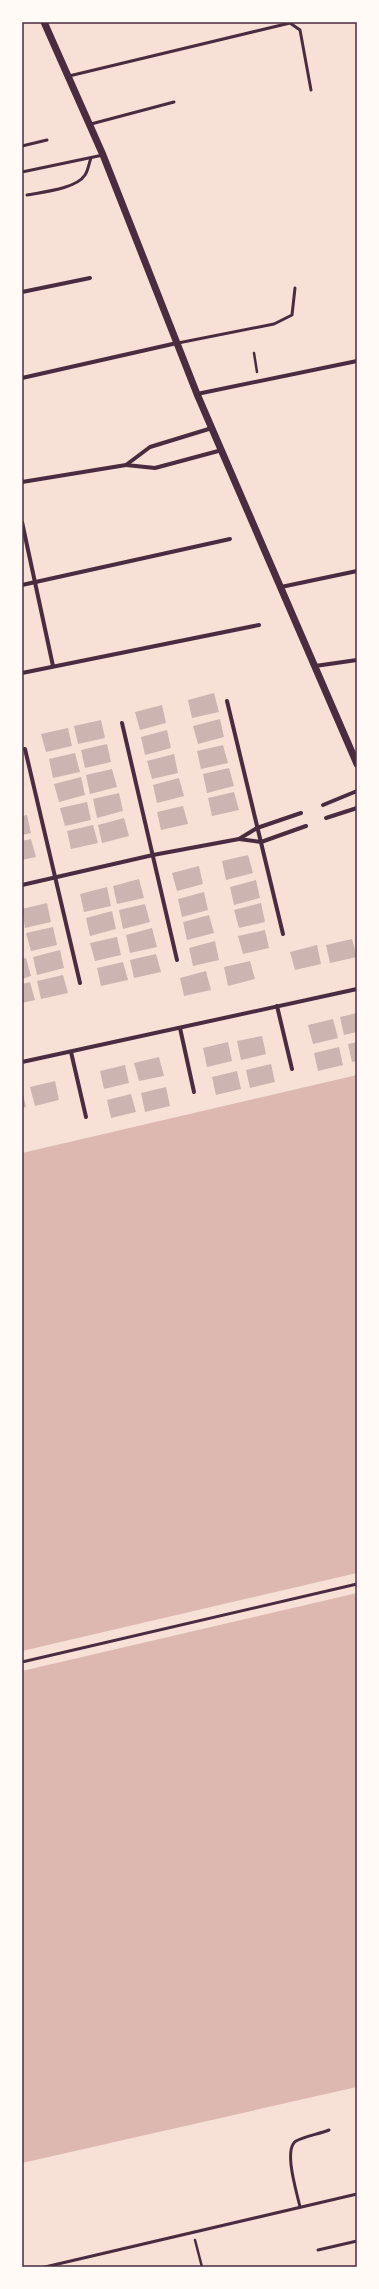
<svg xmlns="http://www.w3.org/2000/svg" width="379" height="2289" viewBox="0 0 379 2289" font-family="Raleway,sans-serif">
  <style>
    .water { fill: #dcb8b0 }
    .building { fill: #ccb4b1 }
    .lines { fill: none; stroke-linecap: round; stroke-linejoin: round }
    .path { stroke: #4a2c40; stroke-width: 2.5 }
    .service { stroke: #4a2c40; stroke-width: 3 }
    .minor { stroke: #4a2c40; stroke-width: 4 }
    .tertiary { stroke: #4a2c40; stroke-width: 7 }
    .neatline { fill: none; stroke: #4a2c40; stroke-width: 1.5 }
  </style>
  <rect width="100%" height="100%" fill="#f7e1d7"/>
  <g class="water">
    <polygon points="357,1075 357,1573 22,1651 22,1153"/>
    <polygon points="357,1593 357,2087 22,2163 22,1671"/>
  </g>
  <g class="building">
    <polygon points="214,693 219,712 192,718 188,700"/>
    <polygon points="162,705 166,723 140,730 135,712"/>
    <polygon points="220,719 224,737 198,744 193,726"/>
    <polygon points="101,720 105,738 78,744 74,726"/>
    <polygon points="68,728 72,746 46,752 41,734"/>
    <polygon points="167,730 171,748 145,755 141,737"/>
    <polygon points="107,744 111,762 85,768 81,750"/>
    <polygon points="223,745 228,763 201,769 197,751"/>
    <polygon points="75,753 80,772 53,778 49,759"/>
    <polygon points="174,754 178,773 152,779 147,761"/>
    <polygon points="229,768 234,786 207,793 203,774"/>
    <polygon points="112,769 117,787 90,794 86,775"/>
    <polygon points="81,777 85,795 59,802 54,784"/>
    <polygon points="179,778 184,796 157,803 153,785"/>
    <polygon points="234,792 239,810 212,816 208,798"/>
    <polygon points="119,793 123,811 97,818 93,799"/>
    <polygon points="87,802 91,820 65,826 60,808"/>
    <polygon points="183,806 188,824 161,830 157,812"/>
    <polygon points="27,815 31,833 22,835 22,816"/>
    <polygon points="124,818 129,836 102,843 98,825"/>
    <polygon points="93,825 98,843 71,849 67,831"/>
    <polygon points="31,839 36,857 22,860 22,841"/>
    <polygon points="248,855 253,873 226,880 222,861"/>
    <polygon points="199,866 203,884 177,891 172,873"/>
    <polygon points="139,879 144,898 117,904 113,886"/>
    <polygon points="256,880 260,898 234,905 230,887"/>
    <polygon points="107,887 111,906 84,912 80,894"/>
    <polygon points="204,892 208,910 182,917 178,899"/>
    <polygon points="47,903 51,922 25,928 22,909"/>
    <polygon points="261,903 265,922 239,928 234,910"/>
    <polygon points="145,904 150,922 123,929 119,910"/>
    <polygon points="112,911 116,929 90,936 86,918"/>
    <polygon points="209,915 214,933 187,940 183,922"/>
    <polygon points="53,927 57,945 31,951 26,933"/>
    <polygon points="152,928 157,947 130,953 126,935"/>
    <polygon points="265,930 269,948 243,954 238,936"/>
    <polygon points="117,937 121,955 95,961 90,943"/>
    <polygon points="352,939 357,957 330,963 326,945"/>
    <polygon points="215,941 219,960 193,966 189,948"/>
    <polygon points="317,945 321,964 295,970 290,952"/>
    <polygon points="60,950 64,968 37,975 33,957"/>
    <polygon points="156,954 161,972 134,978 130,960"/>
    <polygon points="26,958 31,976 22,979 22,959"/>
    <polygon points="250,961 255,979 228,986 224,967"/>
    <polygon points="123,962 128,980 101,986 97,968"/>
    <polygon points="206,971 211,990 184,996 180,978"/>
    <polygon points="63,975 68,993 41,999 37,981"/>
    <polygon points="30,982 35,1000 22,1003 22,984"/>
    <polygon points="357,1013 357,1032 344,1035 340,1017"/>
    <polygon points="333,1019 338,1038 313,1044 308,1025"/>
    <polygon points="262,1036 266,1054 241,1060 237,1041"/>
    <polygon points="228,1042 232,1061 207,1067 203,1048"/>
    <polygon points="357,1042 357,1061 352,1062 348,1044"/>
    <polygon points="339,1047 343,1065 318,1071 314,1053"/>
    <polygon points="159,1057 164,1076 139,1081 134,1063"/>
    <polygon points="271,1064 275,1082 250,1088 246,1070"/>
    <polygon points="125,1065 129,1083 104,1089 100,1071"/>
    <polygon points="237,1071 241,1089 216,1095 212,1077"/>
    <polygon points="55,1081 59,1100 35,1106 30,1087"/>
    <polygon points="166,1087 170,1106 145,1112 141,1093"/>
    <polygon points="22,1090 26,1107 22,1108"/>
    <polygon points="131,1094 136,1112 111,1118 107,1100"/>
  </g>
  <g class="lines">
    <g class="path">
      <polyline points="254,353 257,372"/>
      <polyline points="195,2240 202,2267"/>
    </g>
    <g class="service">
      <polyline points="69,76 290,23 300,30 311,90"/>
      <polyline points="91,124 174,102"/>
      <polyline points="22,146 47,140"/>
      <polyline points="22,172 103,155"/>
      <path d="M 27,195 C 42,192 76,189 85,175 C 88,171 89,163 91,158"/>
      <polyline points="178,343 274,324 292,315 295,288"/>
      <polyline points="22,1662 357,1584"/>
      <path d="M 300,2207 C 297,2193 283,2149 296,2141 C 306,2136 319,2134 329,2130"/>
      <polyline points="318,2250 357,2241"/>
      <polyline points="45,2267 357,2194"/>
    </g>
    <g class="minor">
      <polyline points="22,292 90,278"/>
      <polyline points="22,378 177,343"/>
      <polyline points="197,394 357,361"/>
      <polyline points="212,428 150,447 126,465 155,468 222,450"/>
      <polyline points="22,482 126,465"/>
      <polyline points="22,522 53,666"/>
      <polyline points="22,585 230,539"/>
      <polyline points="281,587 357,571"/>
      <polyline points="315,666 357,660"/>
      <polyline points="22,673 259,625"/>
      <polyline points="227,701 283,934"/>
      <polyline points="122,723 177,960"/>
      <polyline points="25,749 80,983"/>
      <polyline points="323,805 357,791"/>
      <polyline points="301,813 257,828 239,839 261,842 306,826"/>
      <polyline points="326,818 357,808"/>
      <polyline points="22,885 153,855 239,839"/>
      <polyline points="277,1006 292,1069"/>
      <polyline points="180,1028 194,1092"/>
      <polyline points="71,1052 86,1117"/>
      <polyline points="22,1062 357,989"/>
    </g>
    <polyline class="tertiary" points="44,22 103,155 197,394 357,764"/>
  </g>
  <rect width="379" height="2289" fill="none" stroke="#fffaf5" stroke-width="46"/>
  <rect x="23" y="23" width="333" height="2243" class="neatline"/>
</svg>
